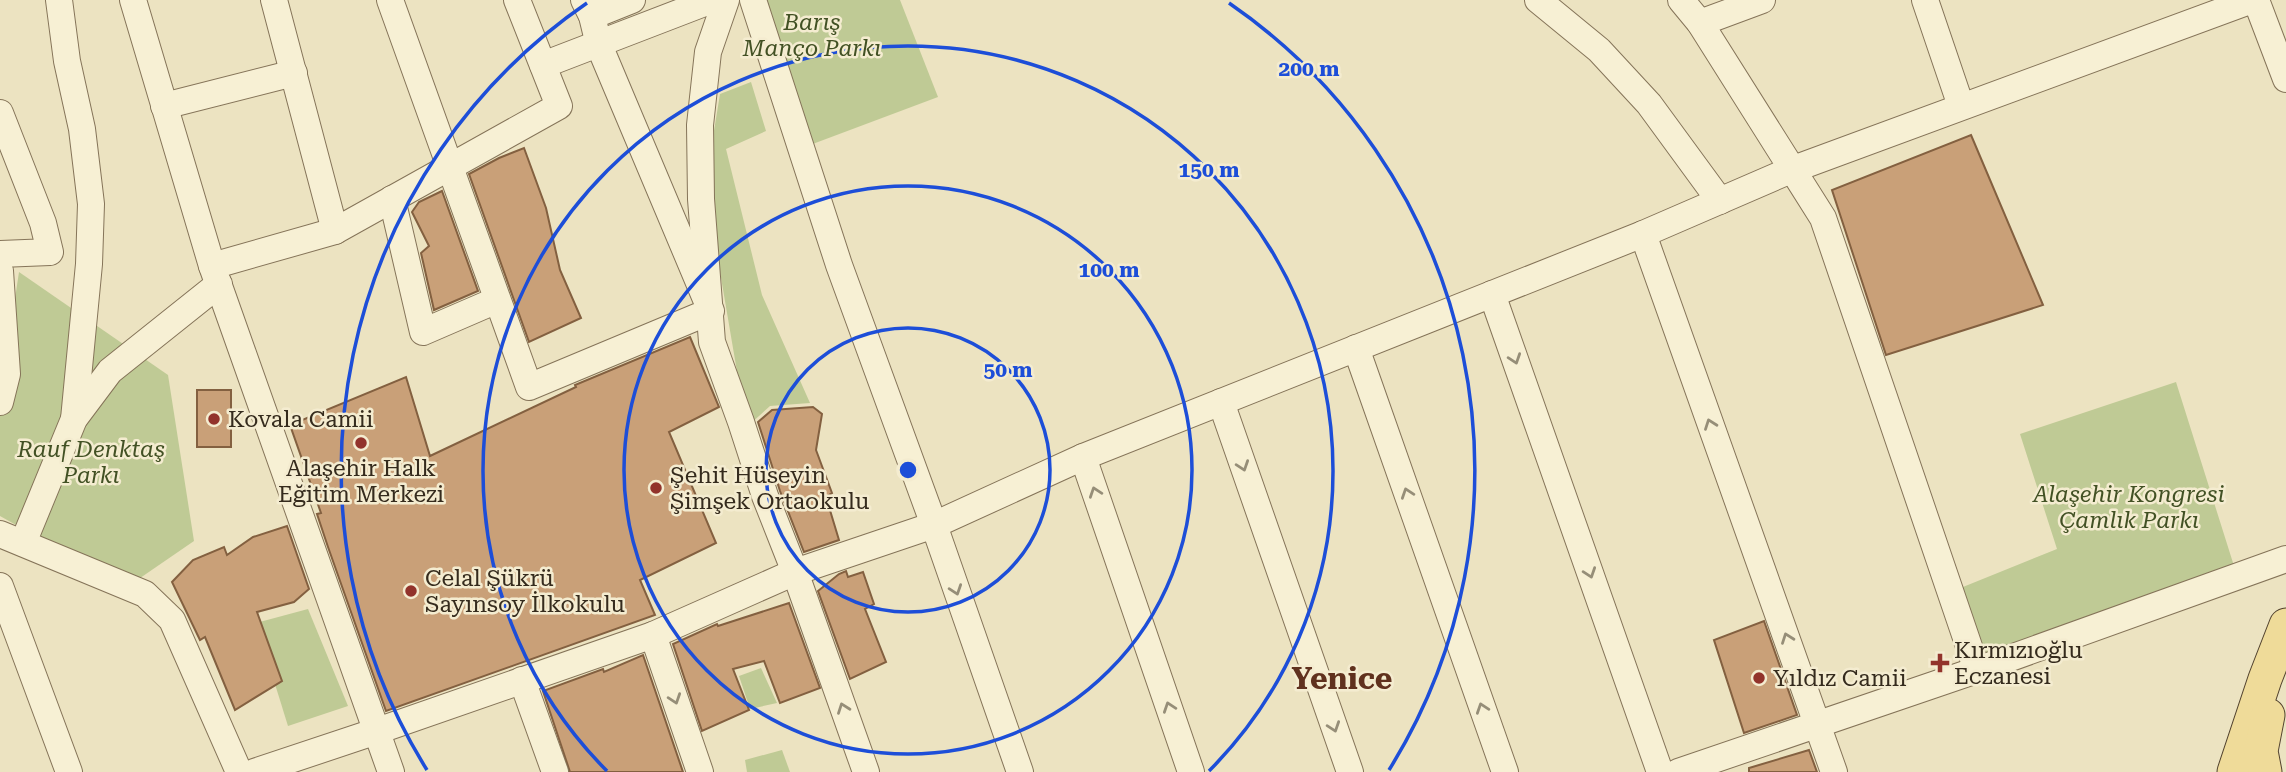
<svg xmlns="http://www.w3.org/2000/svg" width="2286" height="772" viewBox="0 0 2286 772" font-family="'Roboto Serif',serif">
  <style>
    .green { fill: #bfca95 }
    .building { fill: #c9a078; stroke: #836040; stroke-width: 2 }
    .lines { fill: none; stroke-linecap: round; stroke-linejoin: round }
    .minor-casing { stroke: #857459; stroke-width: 28 }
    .major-casing { stroke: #52422e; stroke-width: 35 }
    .minor { stroke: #f7f0d4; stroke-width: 26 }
    .major { stroke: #efdb99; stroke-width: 33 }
    .oneway { stroke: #968e78 }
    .ring { fill: none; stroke: #1d4ed8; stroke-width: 3.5 }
    .poi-dot { fill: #92332b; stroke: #f4ecd0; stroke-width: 2.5 }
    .labels { text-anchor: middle; stroke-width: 5; stroke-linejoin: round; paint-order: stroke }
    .park-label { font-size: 23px; font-style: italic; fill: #425124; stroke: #f4ecd0 }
    .poi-label { font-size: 23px; fill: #352b1d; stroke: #f4ecd0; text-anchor: start }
    .district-label { font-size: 30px; font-weight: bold; fill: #60311e; stroke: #f4ecd0 }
    .centre { fill: #1d4ed8; stroke: #f4ecd0; stroke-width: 3.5 }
    .ring-label { font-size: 21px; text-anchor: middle; font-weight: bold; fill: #1d4ed8; stroke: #f4ecd0; stroke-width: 5; stroke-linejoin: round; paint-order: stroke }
  </style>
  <rect width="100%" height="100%" fill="#ece3c1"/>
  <g class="green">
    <polygon points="761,0 900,0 938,97 810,145"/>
    <polygon points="751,82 766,131 726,149 762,295 810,403 770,406 749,425 741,395 711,219 712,143 720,94"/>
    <polygon points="19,272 168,375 194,541 127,587 0,516 0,398"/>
    <polygon points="2176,382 2234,566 1983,661 1958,589 2057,549 2020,434"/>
    <polygon points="308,609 348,706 288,726 256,623"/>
    <polygon points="761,668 777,703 750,709 739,676"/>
    <polygon points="782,750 790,772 747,772 745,760"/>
  </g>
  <g class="building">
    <polygon points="1971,135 2043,305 1886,355 1832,190"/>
    <polygon points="524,148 546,208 560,270 581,318 529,342 469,174 499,158"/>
    <polygon points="442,191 478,291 434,310 421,253 429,246 412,212 419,202"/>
    <polygon points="690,337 719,407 669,432 716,543 640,580 655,615 386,711 328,547 317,514 321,513 290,425 406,377 430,456 576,387 575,385"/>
    <rect x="197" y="390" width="34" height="57"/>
    <polygon points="813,407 822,414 816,450 832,493 826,497 839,540 804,552 780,491 758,422 772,410"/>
    <polygon points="287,526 309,589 294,602 257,612 282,681 235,710 205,637 200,640 172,582 193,560 224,547 227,555 253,537"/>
    <polygon points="846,571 848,577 863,572 874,604 865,609 886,662 850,679 818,591 839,574"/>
    <polygon points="789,603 820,688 780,703 764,661 733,669 749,710 702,731 673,644 717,624 718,626"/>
    <polygon points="1764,621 1797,715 1744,733 1714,640"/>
    <polygon points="643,655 683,772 570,772 543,691 603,669 604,672"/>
    <polygon points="1809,750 1817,772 1749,772 1749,768"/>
  </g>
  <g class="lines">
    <defs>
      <g id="minor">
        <polyline points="59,0 67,61 82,129 91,204 89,264 74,419"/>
        <polyline points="133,0 212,266 391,772"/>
        <polyline points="274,0 335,231"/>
        <polyline points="390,0 529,387 711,311 599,45 592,16 584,0"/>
        <polyline points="726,0 708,52 700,125 701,199 712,342 741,422 765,496 795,572 866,772"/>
        <polyline points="753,0 839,265 934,525 1020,772"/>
        <polyline points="1538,0 1599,50 1649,104 1720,201"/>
        <polyline points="1681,0 1700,23 1823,218 1977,670"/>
        <polyline points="1925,0 1961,106"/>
        <polyline points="2256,0 2286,79"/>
        <polyline points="592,16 632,0"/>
        <polyline points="1700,23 1762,0"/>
        <polyline points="543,65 712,0"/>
        <polyline points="164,106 294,73"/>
        <polyline points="0,113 43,223 50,252 0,254"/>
        <polyline points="392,199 423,332 497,300"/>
        <polyline points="1643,234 1834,772"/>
        <polyline points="212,266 335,231 559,106 517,0"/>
        <polyline points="0,271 7,374 0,402"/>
        <polyline points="1492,294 1660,772"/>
        <polyline points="1356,348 1505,772"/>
        <polyline points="1221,402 1350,772"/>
        <polyline points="1083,457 1191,772"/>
        <polyline points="0,534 145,594 172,620 239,772"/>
        <polyline points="23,543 74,419 110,371 219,284"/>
        <polyline points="0,586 69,772"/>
        <polyline points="653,635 700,772"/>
        <polyline points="522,680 555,772"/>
        <polyline points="254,772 377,731 653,635 795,572 934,525 1083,457 1643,234 1791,170 2252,0"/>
        <polyline points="1678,772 1977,670 2286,559"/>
      </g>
      <g id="major">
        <polyline points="2234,772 2265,679 2286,625"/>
        <polyline points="2265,772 2261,751 2268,715"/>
      </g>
    </defs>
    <use href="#minor" class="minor-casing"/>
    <use href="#major" class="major-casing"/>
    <use href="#minor" class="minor"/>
    <use href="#major" class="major"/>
  </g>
  <defs><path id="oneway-chevron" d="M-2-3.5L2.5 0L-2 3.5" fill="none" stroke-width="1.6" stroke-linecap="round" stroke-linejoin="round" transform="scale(1.75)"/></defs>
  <g class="oneway">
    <use href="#oneway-chevron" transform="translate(1515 359) rotate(71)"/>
    <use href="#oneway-chevron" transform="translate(1710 424) rotate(-110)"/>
    <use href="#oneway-chevron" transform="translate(1243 466) rotate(71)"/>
    <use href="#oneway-chevron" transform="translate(1095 492) rotate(-109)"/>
    <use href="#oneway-chevron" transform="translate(1407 493) rotate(-109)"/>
    <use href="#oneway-chevron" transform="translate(1590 573) rotate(71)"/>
    <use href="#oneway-chevron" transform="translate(956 590) rotate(71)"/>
    <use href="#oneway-chevron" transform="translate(1787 638) rotate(-110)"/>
    <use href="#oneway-chevron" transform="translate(675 699) rotate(71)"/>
    <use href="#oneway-chevron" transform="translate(1169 707) rotate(-109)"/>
    <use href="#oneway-chevron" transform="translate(843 708) rotate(-110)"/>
    <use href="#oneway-chevron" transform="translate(1482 708) rotate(-109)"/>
    <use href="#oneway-chevron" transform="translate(1334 727) rotate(71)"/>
  </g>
  <g class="ring">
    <circle cx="908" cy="470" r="142"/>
    <circle cx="908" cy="470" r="284"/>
    <path d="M607 771A425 425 0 1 1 1209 771"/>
    <path d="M427 770A567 567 0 0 1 587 3M1229 3A567 567 0 0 1 1389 770"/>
  </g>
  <g class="poi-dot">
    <circle cx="214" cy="419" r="7"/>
    <circle cx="361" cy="443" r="7"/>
    <circle cx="656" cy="488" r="7"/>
    <circle cx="411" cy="591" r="7"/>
    <path d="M1936.5 652.5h7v7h7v7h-7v7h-7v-7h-7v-7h7z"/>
    <circle cx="1759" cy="678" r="7"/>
  </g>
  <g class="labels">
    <g class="park-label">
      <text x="812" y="30">Barış<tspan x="812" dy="26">Manço Parkı</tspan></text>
      <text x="91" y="457">Rauf Denktaş<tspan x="91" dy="26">Parkı</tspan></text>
      <text x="2129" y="502">Alaşehir Kongresi<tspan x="2129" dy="26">Çamlık Parkı</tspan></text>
    </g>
    <g class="poi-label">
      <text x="228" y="427">Kovala Camii</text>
      <text x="361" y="476" text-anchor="middle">Alaşehir Halk<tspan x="361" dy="26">Eğitim Merkezi</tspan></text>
      <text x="670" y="483">Şehit Hüseyin<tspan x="670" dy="26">Şimşek Ortaokulu</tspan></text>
      <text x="425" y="586">Celal Şükrü<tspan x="425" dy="26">Sayınsoy İlkokulu</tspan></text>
      <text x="1954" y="658">Kırmızıoğlu<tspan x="1954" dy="26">Eczanesi</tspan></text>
      <text x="1773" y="686">Yıldız Camii</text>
    </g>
    <g class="district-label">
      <text x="1342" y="689">Yenice</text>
    </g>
  </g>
  <circle cx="908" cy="470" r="10" class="centre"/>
  <g class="ring-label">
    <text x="1309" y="76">200 m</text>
    <text x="1209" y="177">150 m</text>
    <text x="1109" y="277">100 m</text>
    <text x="1008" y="377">50 m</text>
  </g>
</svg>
